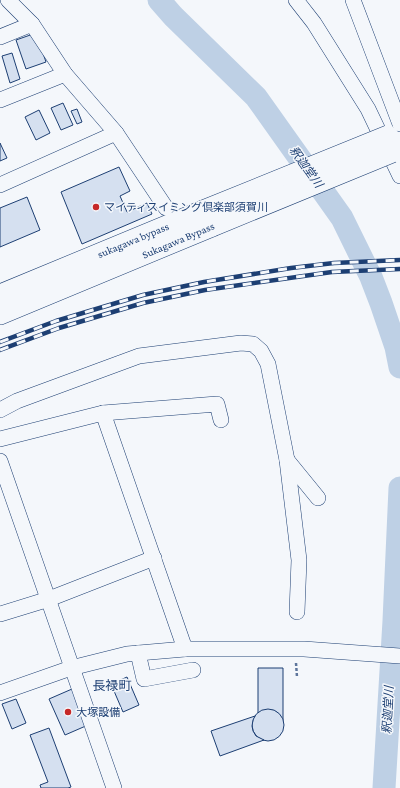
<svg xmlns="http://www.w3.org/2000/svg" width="400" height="788" viewBox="0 0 400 788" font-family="'Crimson Pro','Noto Sans JP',serif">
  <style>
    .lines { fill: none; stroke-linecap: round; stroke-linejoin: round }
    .river { stroke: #bed0e5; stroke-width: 23 }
    .building { fill: #d5e0f0; stroke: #1d3f73 }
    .minor-casing { stroke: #1d3f73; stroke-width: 16 }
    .highway-casing { stroke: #1d3f73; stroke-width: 22 }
    .path { stroke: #5e769c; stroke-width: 2.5; stroke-dasharray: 3 2; stroke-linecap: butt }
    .minor { stroke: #f4f7fb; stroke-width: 15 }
    .highway { stroke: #f4f7fb; stroke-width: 21 }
    .rail-casing { stroke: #1d3f73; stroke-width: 4.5 }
    .rail { stroke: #f4f7fb; stroke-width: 3; stroke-dasharray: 9; stroke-linecap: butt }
    .highway-bridge-casing { stroke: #1d3f73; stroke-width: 22; stroke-linecap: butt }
    .highway-bridge { stroke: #f4f7fb; stroke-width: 21 }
    .poi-dot { fill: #c62828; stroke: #f4f7fb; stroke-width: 1.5 }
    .labels { text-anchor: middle; stroke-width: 3; stroke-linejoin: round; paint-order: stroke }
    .poi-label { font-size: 11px; fill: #1d3f73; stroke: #f4f7fb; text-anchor: start }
    .street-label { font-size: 11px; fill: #1d3f73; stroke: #f4f7fb }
    .water-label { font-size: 12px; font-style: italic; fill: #1d3f73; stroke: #f4f7fb }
    .quarter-label { font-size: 13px; fill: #1d3f73; stroke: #f4f7fb }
  </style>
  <rect width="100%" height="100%" fill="#f4f7fb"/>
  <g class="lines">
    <g class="river">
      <polyline points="159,0 173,16 256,97 342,218 371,277 381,303 396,347 400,367"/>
      <polyline points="384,788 394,621 400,488"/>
    </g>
  </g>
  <g class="building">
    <polygon points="36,33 46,62 26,69 16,40"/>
    <polygon points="12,53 20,79 10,83 2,56"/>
    <polygon points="63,103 73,125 61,130 51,108"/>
    <polygon points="77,109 82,122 77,124 71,111"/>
    <polygon points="39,110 50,133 36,140 25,117"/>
    <polygon points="0,143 7,158 0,161"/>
    <polygon points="119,167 130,191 120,196 127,212 147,203 152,214 82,244 61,192"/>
    <polygon points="27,197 40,230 0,247 0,208"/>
    <polygon points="258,668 283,668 283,722 281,717 277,712 272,710 266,710 258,713"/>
    <polygon points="127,677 139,705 123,712 111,684"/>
    <polygon points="72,689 88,725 65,735 49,699"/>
    <polygon points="16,699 26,723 12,729 2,704"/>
    <circle cx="268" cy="725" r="16"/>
    <polygon points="255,716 253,720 252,726 253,731 256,736 264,740 220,756 211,731"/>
    <polygon points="49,728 71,787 68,788 41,788 40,785 48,782 30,735"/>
  </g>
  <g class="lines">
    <defs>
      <g id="minor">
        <polyline points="8,0 32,24 65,74 116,133 166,208"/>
        <polyline points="296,0 314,23 368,109 400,176"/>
        <polyline points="353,0 400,124"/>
        <polyline points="0,37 32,24"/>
        <polyline points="0,100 65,74"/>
        <polyline points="0,185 116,133"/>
        <polyline points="0,410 17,401 139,356 241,343 253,344 261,351 268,364 287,460 299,560 297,612"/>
        <polyline points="103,413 185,649"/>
        <polyline points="0,439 103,413 217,404 221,420"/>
        <polyline points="287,460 318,498"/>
        <polyline points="0,461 114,788"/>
        <polyline points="0,614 49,599 154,558"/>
        <polyline points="138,653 144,679 193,670"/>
        <polyline points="0,693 71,668 127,654 185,649 304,649 400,656"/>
      </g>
      <g id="highway">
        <path id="s1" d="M 0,295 L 203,211"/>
        <polyline points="0,314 212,226"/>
      </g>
    </defs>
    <use href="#minor" class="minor-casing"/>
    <use href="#highway" class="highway-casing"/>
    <polyline class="path" points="296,663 297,677"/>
    <use href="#minor" class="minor"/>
    <use href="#highway" class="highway"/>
    <defs>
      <g id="rail">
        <polyline points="0,342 56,321 143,295 204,282 291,268 334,263 400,260"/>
        <polyline points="0,350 59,328 143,303 205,290 332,272 400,269"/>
      </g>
    </defs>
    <use href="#rail" class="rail-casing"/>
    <use href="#rail" class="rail"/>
    <defs>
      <g id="highway-bridge">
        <polyline points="203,211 388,136"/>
        <polyline points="212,226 392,152"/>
      </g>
    </defs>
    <use href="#highway-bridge" class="highway-bridge-casing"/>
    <use href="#highway-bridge" class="highway-bridge"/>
  </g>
  <g class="poi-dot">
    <circle cx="96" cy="207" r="4"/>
    <circle cx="68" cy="712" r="4"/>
  </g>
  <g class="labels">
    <g class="poi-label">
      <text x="104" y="211">マイティスイミング倶楽部須賀川</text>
      <text x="76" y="716">大塚設備</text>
    </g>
    <g class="street-label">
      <text dy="4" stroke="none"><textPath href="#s1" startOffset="144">sukagawa bypass</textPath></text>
      <text transform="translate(178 240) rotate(-23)" y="4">Sukagawa Bypass</text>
    </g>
    <g class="water-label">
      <text transform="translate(306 167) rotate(54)" y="4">釈迦堂川</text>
      <text transform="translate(388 710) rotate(-87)" y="4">釈迦堂川</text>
    </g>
    <g class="quarter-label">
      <text x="112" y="690">長禄町</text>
    </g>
  </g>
</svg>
